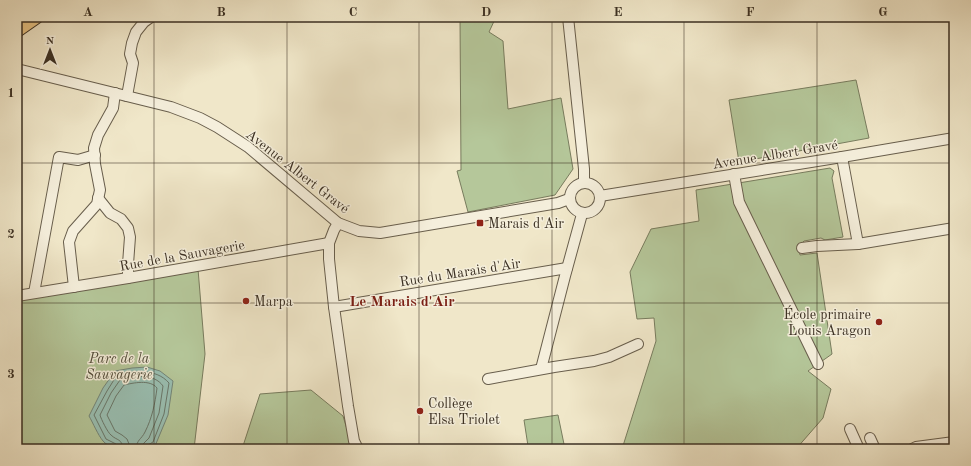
<svg xmlns="http://www.w3.org/2000/svg" width="971" height="466" viewBox="0 0 971 466" font-family="'Old Standard TT',serif">
  <style>
    .green { fill: #b5c79a; stroke: #787c5e }
    .water { fill: #9ac0b3; stroke: #748679 }
    .lines { fill: none; stroke-linecap: round; stroke-linejoin: round }
    .shore { stroke: #6a786b; stroke-width: 1 }
    .minor-casing { stroke: #685e4c; stroke-width: 12 }
    .major-casing { stroke: #3b3023; stroke-width: 14 }
    .minor { stroke: #f5efdc; stroke-width: 10 }
    .major { stroke: #e8c484; stroke-width: 12 }
    .grid { fill: none; stroke: #3b3023; stroke-width: 1; stroke-opacity: 0.55 }
    .poi-dot { fill: #8f2418; stroke: #f5efdc; stroke-width: 1.5 }
    .labels { text-anchor: middle; stroke-width: 3; stroke-linejoin: round; paint-order: stroke }
    .street-label { font-size: 14px; fill: #3b3023; stroke: #f5efdc }
    .poi-label { font-size: 14px; fill: #3b3023; stroke: #f5efdc; text-anchor: start }
    .park-label { font-size: 14px; font-style: italic; fill: #534e3b; stroke: #f5efdc }
    .neighbourhood-label { font-size: 15px; font-weight: bold; fill: #7a1f14; stroke: #f5efdc }
    .neatline { fill: none; stroke: #3b3023; stroke-width: 1.5 }
    .grid-label { font-size: 13px; text-anchor: middle; font-weight: bold; fill: #3b3023 }
  </style>
  <rect width="100%" height="100%" fill="#f0e7c9"/>
  <filter id="stains"><feTurbulence type="fractalNoise" baseFrequency=".005" numOctaves="4"/><feColorMatrix values="0 0 0 0 .2 0 0 0 0 .09 0 0 0 0 .02 0 0 0 .5 -.17"/></filter>
  <radialGradient id="worn" r=".72"><stop offset=".6" stop-color="#630" stop-opacity="0"/><stop offset="1" stop-color="#630" stop-opacity=".3"/></radialGradient>
  <g class="green">
    <polygon points="460,17 496,17 489,32 503,41 508,109 561,98 573,169 555,195 468,212 457,171 461,170"/>
    <polygon points="856,80 869,138 739,162 729,100"/>
    <polygon points="830,168 834,171 832,178 843,237 825,240 821,238 804,241 801,244 798,245 800,255 817,253 832,354 808,371 831,389 823,418 796,449 622,449 656,341 654,318 637,319 630,272 651,229 699,221 696,190"/>
    <polygon points="198,269 205,354 194,449 17,449 17,297"/>
    <polygon points="311,390 343,416 353,449 242,449 260,394"/>
    <polygon points="558,415 565,449 520,449 520,448 528,446 524,420"/>
  </g>
  <path class="water" d="M 147,367 L 160,371 L 173,381 L 168,415 L 155,446 C 142,450 113,453 103,441 C 98,435 93,423 89,416 L 103,388 L 115,371 L 132,368 Z"/>
  <g class="lines">
    <g class="shore">
      <path d="M 118,449 L 116,444 L 106,439 L 94,415 L 107,391 L 117,375 C 134,371 156,368 169,383 L 164,414 L 153,442 L 148,445 L 147,449"/>
      <path d="M 123,449 C 122,438 117,441 111,435 C 108,433 101,419 100,415 L 111,393 L 120,380 C 134,376 154,373 163,386 L 159,413 L 149,438 L 143,444 L 142,449"/>
      <path d="M 129,449 L 129,444 L 127,439 L 122,435 L 115,431 L 107,415 L 116,396 L 124,385 C 133,383 150,379 157,388 C 155,404 152,418 145,432 C 141,440 137,439 136,449"/>
    </g>
    <defs>
      <g id="minor">
        <polyline points="568,17 584,169 584,183"/>
        <polyline points="17,69 171,107 200,118 217,127 248,147 338,223 359,231 380,233 558,203 569,199"/>
        <polyline points="127,96 133,63 130,54 132,43 136,32 144,22 151,17"/>
        <polyline points="842,157 858,244"/>
        <polyline points="734,174 739,202 818,364"/>
        <circle cx="585" cy="198" r="15"/>
        <polyline points="600,196 842,157 954,138"/>
        <polyline points="98,198 110,213 121,219 128,228 130,237 128,264 128,278"/>
        <polyline points="338,223 334,230 329,243 329,259 334,307 348,406 354,441 358,449"/>
        <polyline points="802,248 817,246 858,244 954,228"/>
        <polyline points="74,287 69,242 73,231 97,204 100,190 95,164 94,148 98,135 113,108 115,93"/>
        <polyline points="34,293 59,157 78,160 95,155"/>
        <polyline points="17,296 128,278 329,243"/>
        <polyline points="334,307 567,268"/>
        <polyline points="541,369 565,276 582,214"/>
        <polyline points="488,379 554,367 594,361 609,357 638,344"/>
        <polyline points="850,429 859,449"/>
        <polyline points="870,438 875,449"/>
        <polyline points="912,449 916,447 954,442"/>
      </g>
      <polyline id="major" points="17,31 37,17"/>
    </defs>
    <use href="#minor" class="minor-casing"/>
    <use href="#major" class="major-casing"/>
    <use href="#minor" class="minor"/>
    <use href="#major" class="major"/>
  </g>
  <path class="grid" d="M 154,17 L 154,449M 287,17 L 287,449M 419,17 L 419,449M 552,17 L 552,449M 684,17 L 684,449M 817,17 L 817,449M 17,163 L 954,163M 17,303 L 954,303"/>
  <g class="poi-dot">
    <rect x="476" y="219" width="8" height="8" rx="2"/>
    <circle cx="246" cy="301" r="4"/>
    <circle cx="879" cy="322" r="4"/>
    <circle cx="420" cy="411" r="4"/>
  </g>
  <g class="labels">
    <g class="street-label">
      <text transform="translate(775 154) rotate(-9)" y="5">Avenue Albert Gravé</text>
      <text transform="translate(298 171) rotate(38)" y="5">Avenue Albert Gravé</text>
      <text transform="translate(182 255) rotate(-10)" y="5">Rue de la Sauvagerie</text>
      <text transform="translate(460 272) rotate(-9)" y="5">Rue du Marais d'Air</text>
    </g>
    <g class="poi-label">
      <text x="488" y="228">Marais d'Air</text>
      <text x="254" y="306">Marpa</text>
      <text x="871" y="319" text-anchor="end">École primaire<tspan x="871" dy="16">Louis Aragon</tspan></text>
      <text x="428" y="408">Collège<tspan x="428" dy="16">Elsa Triolet</tspan></text>
    </g>
    <g class="park-label">
      <text x="119" y="363">Parc de la<tspan x="119" dy="16">Sauvagerie</tspan></text>
    </g>
    <g class="neighbourhood-label">
      <text x="402" y="306">Le Marais d'Air</text>
    </g>
  </g>
  <rect width="971" height="466" fill="none" stroke="#f0e7c9" stroke-width="44"/>
  <g transform="translate(50 50)" stroke="#f5efdc" stroke-width="3" paint-order="stroke">
  <path d="M0-3L7 15L0 10L-7 15Z" fill="#3b3023"/>
  <text y="-6" font-size="11" font-weight="bold" text-anchor="middle" fill="#3b3023">N</text>
  </g>
  <rect x="22" y="22" width="927" height="422" class="neatline"/>
  <g class="grid-label">
    <text x="88" y="16">A</text>
    <text x="221" y="16">B</text>
    <text x="353" y="16">C</text>
    <text x="486" y="16">D</text>
    <text x="618" y="16">E</text>
    <text x="750" y="16">F</text>
    <text x="883" y="16">G</text>
    <text x="11" y="97">1</text>
    <text x="11" y="238">2</text>
    <text x="11" y="378">3</text>
  </g>
  <rect width="100%" height="100%" filter="url(#stains)"/>
  <rect width="100%" height="100%" fill="url(#worn)"/>
</svg>
